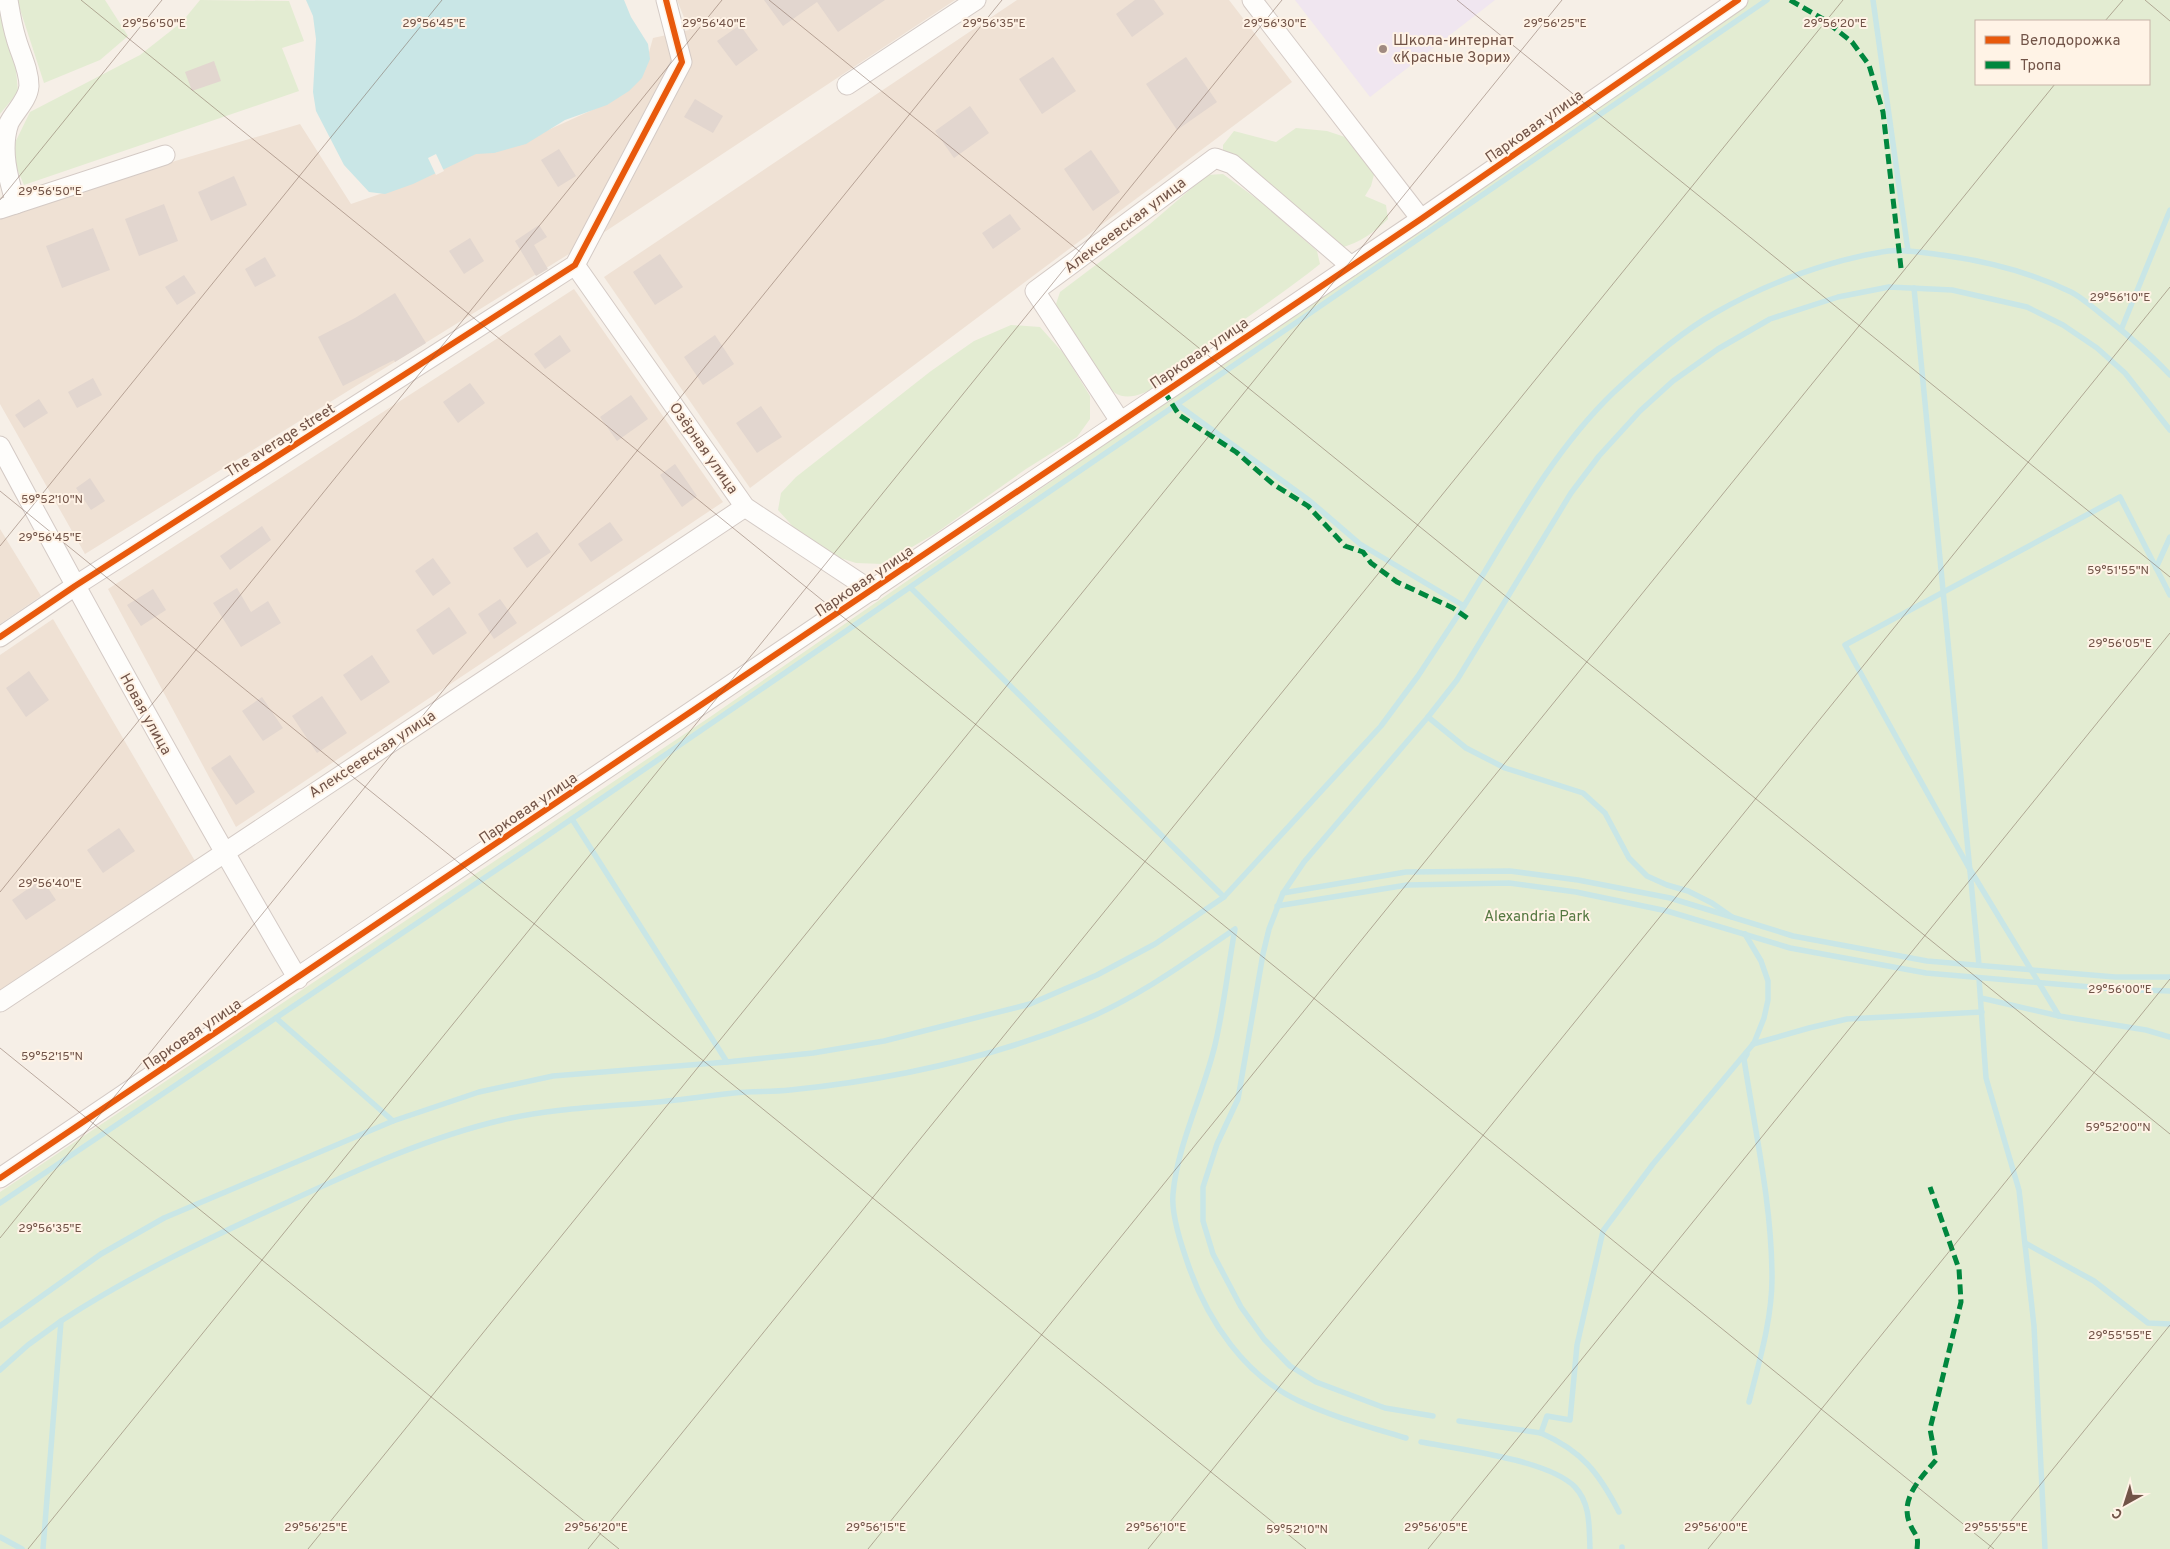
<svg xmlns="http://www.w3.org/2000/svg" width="2170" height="1549" viewBox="0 0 2170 1549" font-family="Overpass,sans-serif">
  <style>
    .residential { fill: #efe1d4 }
    .education { fill: #f0e6f0 }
    .green { fill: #e3ecd2; fill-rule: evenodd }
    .water { fill: #c9e6e6 }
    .pier { fill: #f6efe7 }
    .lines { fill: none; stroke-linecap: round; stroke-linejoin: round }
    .stream { stroke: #c9e6e6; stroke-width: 5.5 }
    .building { fill: #e2d6cf }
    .minor-casing { stroke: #d4cac5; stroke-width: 21 }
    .minor { stroke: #fefdfb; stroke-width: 19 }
    .quiet { stroke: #00873e; stroke-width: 5; stroke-dasharray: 10 5; stroke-linecap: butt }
    .cycleway-casing { stroke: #fff3e6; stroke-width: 9 }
    .cycleway { stroke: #e8590c; stroke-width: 6 }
    .ticks { fill: none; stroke: #725448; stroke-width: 1; stroke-opacity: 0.45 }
    .poi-dot { fill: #a08a80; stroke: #fff3e6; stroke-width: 2 }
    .labels { text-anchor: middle; stroke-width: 4; stroke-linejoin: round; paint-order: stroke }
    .poi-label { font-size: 15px; fill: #725448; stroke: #fff3e6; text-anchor: start }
    .street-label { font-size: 15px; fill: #725448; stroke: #fff3e6 }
    .park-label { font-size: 15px; fill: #557841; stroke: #fff3e6 }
    .ticks-label { font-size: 12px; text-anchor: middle; fill: #725448; stroke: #fff3e6; stroke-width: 4; stroke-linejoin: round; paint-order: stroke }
  </style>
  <rect width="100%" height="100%" fill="#f6efe7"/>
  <g class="residential">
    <polygon points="677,0 955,0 606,231 85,554 0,404 0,213 300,124 351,204 403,186 481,146 546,131 601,106 644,70 653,38 689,30"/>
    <polygon points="1017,0 1229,0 1292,82 750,488 604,277"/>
    <polygon points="574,289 723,502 236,827 108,589"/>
    <polygon points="0,529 41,596 0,624"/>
    <polygon points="53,619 195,861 0,990 0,655"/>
  </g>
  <polygon class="education" points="1295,0 1495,0 1370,97"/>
  <g class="green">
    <polygon points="17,0 105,0 128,36 100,60 44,83"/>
    <polygon points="200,0 289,1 304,41 282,48 299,91 24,185 10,153 30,112 140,55 182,22"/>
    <path d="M 1749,0 L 2170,0 L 2170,1549 L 0,1549 L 0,1192 L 710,717 ZM 1976,21 L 2149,21 L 2149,84 L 1976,84 Z"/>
    <polygon points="0,3 15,59 18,92 0,114"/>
    <path d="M 1296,128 L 1327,131 L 1354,140 L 1375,171 L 1371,186 L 1365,196 L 1386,205 L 1388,219 C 1374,233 1360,242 1341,248 L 1223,152 L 1223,145 L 1234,131 L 1276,142 Z"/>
    <path d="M 1223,174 L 1261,202 L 1317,251 L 1320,264 C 1281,295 1240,322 1199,351 C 1184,362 1171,378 1155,387 C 1144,394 1127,401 1115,393 C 1096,379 1068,326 1056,304 L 1060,292 L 1150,224 L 1207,175 Z"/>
    <polygon points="1011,325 1040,327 1065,355 1090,396 1090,419 1077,437 1026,469 936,533 883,564 856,563 831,555 797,531 778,510 781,493 796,477 931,371 974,341"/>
  </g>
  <polygon class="water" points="306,0 624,0 631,17 648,44 650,59 642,78 629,91 607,105 565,120 526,144 494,153 476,154 413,184 385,194 369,192 344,165 316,111 313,92 316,39 313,16"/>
  <polygon class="pier" points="436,154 444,171 436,175 428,158"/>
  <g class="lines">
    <g class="stream">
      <polyline points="1873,0 1908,251"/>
      <polyline points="1914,288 1979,965"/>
      <polyline points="2121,330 2170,210"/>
      <path d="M 1178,405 L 1310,501 L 1360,544 L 1464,606 C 1509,533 1551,453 1613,393 C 1642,366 1681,332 1715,313 C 1767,283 1829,260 1888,251 C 1905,249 1924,253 1942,255 C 1986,261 2030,272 2071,292 C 2081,297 2091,306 2100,313 C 2124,332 2149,352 2170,375"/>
      <polyline points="2156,568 2170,537"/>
      <polyline points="1428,717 1457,680 1571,493 1599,456 1640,411 1673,381 1718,349 1770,319 1838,297 1889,287 1952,290 2027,307 2063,325 2097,348 2125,373 2170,430"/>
      <polyline points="1283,893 1406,872 1510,871 1578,880 1670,898 1793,936 1927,961 2115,977 2170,977"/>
      <polyline points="1224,897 1381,726 1418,676 1464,606"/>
      <polyline points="1277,906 1407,885 1509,883 1576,892 1667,911 1790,948 1926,973 2115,989 2170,991"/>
      <polyline points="1979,978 1986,1078 2019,1190 2034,1326 2045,1549"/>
      <polyline points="1981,998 2059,1016 1968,866 1845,645 2120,497 2170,595"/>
      <polyline points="2059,1016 2146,1030 2170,1037"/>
      <polyline points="1753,1044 1809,1028 1847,1019 1982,1012"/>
      <path d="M 1747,1054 L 1744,1059 C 1755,1131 1772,1205 1772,1278 C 1772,1320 1759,1362 1749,1402"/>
      <polyline points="727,1062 813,1053 884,1041 1030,1004 1097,975 1155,944 1224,897 911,588"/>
      <polyline points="393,1121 479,1092 553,1076 727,1062 572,819"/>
      <polyline points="0,1203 541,840 1767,0"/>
      <polyline points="2025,1243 2094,1281 2148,1323 2170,1324"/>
      <path d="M 61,1321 C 133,1274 211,1237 290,1201 C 357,1170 429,1137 502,1120 C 549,1109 598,1107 646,1103 C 675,1101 704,1096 734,1093 C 752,1091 772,1092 790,1090 C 891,1080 991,1058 1084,1020 C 1137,998 1188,961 1235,929 C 1228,967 1224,1007 1215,1045 C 1204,1092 1177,1146 1173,1194 C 1171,1215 1182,1247 1189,1267 C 1208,1321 1245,1376 1299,1401 C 1333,1417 1370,1427 1406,1438"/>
      <polyline points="0,1326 101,1254 164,1218 393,1121 276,1018"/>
      <polyline points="0,1370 28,1345 61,1321 43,1549"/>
      <polyline points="1433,1416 1385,1408 1316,1382 1290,1366 1264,1339 1241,1307 1213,1254 1203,1221 1203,1187 1217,1144 1238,1099 1263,954 1269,929 1283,893 1304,862 1428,717 1466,748 1505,768 1583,793 1605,813 1629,858 1647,876 1667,885 1688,891 1712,903 1732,917"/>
      <polyline points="1459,1421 1541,1433 1547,1416 1570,1420 1577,1345 1603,1231 1653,1164 1754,1043 1764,1018 1768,1000 1768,981 1761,961 1745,934"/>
      <path d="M 1541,1433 C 1582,1451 1599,1473 1619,1512"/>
      <path d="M 1421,1442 C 1459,1449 1549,1460 1575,1487 C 1591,1504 1589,1528 1590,1549"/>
      <polyline points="0,1537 22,1549"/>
      <polyline points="1622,1549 1622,1547"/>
    </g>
  </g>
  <g class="building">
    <polygon points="764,0 885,0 838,32 817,2 783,26"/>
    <polygon points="1135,0 1154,0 1164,14 1132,37 1116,14"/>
    <polygon points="740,25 758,50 736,66 717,41"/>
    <polygon points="1053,57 1076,91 1042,114 1019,79"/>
    <polygon points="1186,57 1217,102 1177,130 1146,84"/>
    <polygon points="214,61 221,81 192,91 185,72"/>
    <polygon points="695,99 723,116 713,133 684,117"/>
    <polygon points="970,106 989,133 954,158 935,131"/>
    <polygon points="559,149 576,176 558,187 541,160"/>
    <polygon points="1091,150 1120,192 1093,211 1064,169"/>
    <polygon points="234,176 247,205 211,221 198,192"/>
    <polygon points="164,204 178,241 139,256 125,219"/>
    <polygon points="1010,214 1021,229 993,249 982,233"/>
    <polygon points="539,225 547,237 534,245 548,269 536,276 515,241"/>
    <polygon points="93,228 110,270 62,288 46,246"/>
    <polygon points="470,238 484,261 464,274 449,251"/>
    <polygon points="660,254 683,287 655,305 633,272"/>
    <polygon points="265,257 276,276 255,287 245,269"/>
    <polygon points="184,275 196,293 177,305 165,287"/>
    <polygon points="395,293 426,343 395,362 394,360 343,386 318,337 355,318"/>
    <polygon points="560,335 571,351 545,369 534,354"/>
    <polygon points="715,335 734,364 703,385 684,357"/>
    <polygon points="93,378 102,395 77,408 68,392"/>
    <polygon points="470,383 485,403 458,423 443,402"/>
    <polygon points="631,395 648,419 617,441 600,417"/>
    <polygon points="39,399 48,413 24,428 15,415"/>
    <polygon points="761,406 782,437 757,453 736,423"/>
    <polygon points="675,464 697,496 682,507 660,475"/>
    <polygon points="90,478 105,501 91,510 76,488"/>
    <polygon points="610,522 623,540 591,562 578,544"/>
    <polygon points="262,526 271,540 230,570 220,556"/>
    <polygon points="537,532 551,552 527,568 513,548"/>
    <polygon points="433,558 451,583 433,596 415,571"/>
    <polygon points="237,588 251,612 268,601 281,623 241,647 213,603"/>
    <polygon points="153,589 166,610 141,626 127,605"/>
    <polygon points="500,599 517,623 494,639 478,614"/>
    <polygon points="449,607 467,633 433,655 416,630"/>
    <polygon points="372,655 390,682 361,701 343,675"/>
    <polygon points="29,671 49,700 26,717 6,688"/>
    <polygon points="322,696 347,733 317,753 292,716"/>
    <polygon points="262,697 283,728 263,741 242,711"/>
    <polygon points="230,755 255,792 236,805 211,768"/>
    <polygon points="119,828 135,851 103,873 87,850"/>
    <polygon points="42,879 56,900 26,920 12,900"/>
  </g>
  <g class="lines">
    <defs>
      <g id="minor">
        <path d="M 8,0 C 10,12 12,25 16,38 C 20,53 29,69 29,86 C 28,100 15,111 9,123 C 0,149 8,178 16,204"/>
        <polyline points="1252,0 1421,219"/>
        <polyline points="847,85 976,0"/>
        <polyline points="0,209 165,155"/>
        <polyline points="575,265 745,507 872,591"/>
        <polyline points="1120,421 1035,291 1215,158 1232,164 1351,266"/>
        <path d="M 0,446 C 96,625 195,803 298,979"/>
        <polyline points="0,637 75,586 575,265 682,62 666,0"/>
        <polyline points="0,1002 745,507"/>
        <polyline points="0,1178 1421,219 1738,0"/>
      </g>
    </defs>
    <use href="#minor" class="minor-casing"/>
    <use href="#minor" class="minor"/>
    <g class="quiet">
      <polyline points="1790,0 1823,19 1852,42 1869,65 1883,112 1901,268"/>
      <polyline points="1164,391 1179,415 1236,452 1273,484 1308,506 1345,546 1363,552 1371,563 1397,582 1453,608 1470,620"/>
      <path d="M 1917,1549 C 1919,1533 1915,1537 1910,1524 C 1899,1499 1921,1478 1936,1460 L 1930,1429 L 1961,1302 L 1959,1269 L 1930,1187"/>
    </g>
    <defs>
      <g id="cycleway">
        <polyline points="0,637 75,586 575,265 682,62 666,0"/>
        <polyline points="0,1178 1421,219 1738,0"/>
      </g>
    </defs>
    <use href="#cycleway" class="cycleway-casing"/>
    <use href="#cycleway" class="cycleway"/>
  </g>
  <path class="ticks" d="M 81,0 L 1994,1549M 769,0 L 2170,1134M 1457,0 L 2170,577M 2145,0 L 2170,21M 2105,21 L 2123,0M 0,200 L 162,0M 0,491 L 1306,1549M 0,546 L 442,0M 0,892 L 722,0M 0,1048 L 619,1549M 0,1238 L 1002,0M 28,1549 L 1282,0M 308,1549 L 1562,0M 588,1549 L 1843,0M 868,1549 L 2055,84M 1148,1549 L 2170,287M 1428,1549 L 2170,633M 1708,1549 L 2170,979M 1988,1549 L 2170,1325"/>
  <circle class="poi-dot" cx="1383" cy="49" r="5"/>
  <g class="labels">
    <g class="poi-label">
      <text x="1393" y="45">Школа-интернат<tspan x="1393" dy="17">«Красные Зори»</tspan></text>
    </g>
    <g class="street-label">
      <text transform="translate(1534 126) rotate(-35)" y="5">Парковая улица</text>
      <text transform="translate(1125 225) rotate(-37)" y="5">Алексеевская улица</text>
      <text transform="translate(1199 353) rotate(-34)" y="5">Парковая улица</text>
      <text transform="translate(280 440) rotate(-32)" y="5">The average street</text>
      <text transform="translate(704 448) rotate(55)" y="5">Озёрная улица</text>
      <text transform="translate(864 581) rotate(-34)" y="5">Парковая улица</text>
      <text transform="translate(146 714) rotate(61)" y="5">Новая улица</text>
      <text transform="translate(372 754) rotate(-33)" y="5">Алексеевская улица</text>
      <text transform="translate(528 808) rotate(-34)" y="5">Парковая улица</text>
      <text transform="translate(192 1034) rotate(-34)" y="5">Парковая улица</text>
    </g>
    <g class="park-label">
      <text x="1537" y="921">Alexandria Park</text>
    </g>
  </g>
  <g class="ticks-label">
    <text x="154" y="27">29°56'50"E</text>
    <text x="434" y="27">29°56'45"E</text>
    <text x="714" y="27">29°56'40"E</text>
    <text x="994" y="27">29°56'35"E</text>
    <text x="1275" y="27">29°56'30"E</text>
    <text x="1555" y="27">29°56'25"E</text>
    <text x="1835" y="27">29°56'20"E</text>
    <text x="50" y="195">29°56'50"E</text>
    <text x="2120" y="301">29°56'10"E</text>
    <text x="52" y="503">59°52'10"N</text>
    <text x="50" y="541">29°56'45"E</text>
    <text x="2118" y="574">59°51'55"N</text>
    <text x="2120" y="647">29°56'05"E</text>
    <text x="50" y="887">29°56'40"E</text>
    <text x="2120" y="993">29°56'00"E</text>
    <text x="52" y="1060">59°52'15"N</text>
    <text x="2118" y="1131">59°52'00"N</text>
    <text x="50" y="1232">29°56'35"E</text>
    <text x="2120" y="1339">29°55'55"E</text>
    <text x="316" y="1531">29°56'25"E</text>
    <text x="596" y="1531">29°56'20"E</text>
    <text x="876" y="1531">29°56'15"E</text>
    <text x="1156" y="1531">29°56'10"E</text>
    <text x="1436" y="1531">29°56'05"E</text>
    <text x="1716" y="1531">29°56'00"E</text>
    <text x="1996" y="1531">29°55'55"E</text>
    <text x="1297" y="1533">59°52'10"N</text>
  </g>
  <rect x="1975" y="20" width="175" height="65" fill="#fff3e6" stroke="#c7b3a7"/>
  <rect x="1985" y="36" width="25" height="8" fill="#e8590c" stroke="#c7b3a7"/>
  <text x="2020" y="45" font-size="15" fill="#725448">Велодорожка</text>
  <rect x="1985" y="61" width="25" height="8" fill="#00873e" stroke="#c7b3a7"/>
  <text x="2020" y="70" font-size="15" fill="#725448">Тропа</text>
  <g transform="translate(2125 1504) rotate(219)" stroke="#fff3e6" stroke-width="4" paint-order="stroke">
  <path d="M0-4L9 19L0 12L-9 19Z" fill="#725448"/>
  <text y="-8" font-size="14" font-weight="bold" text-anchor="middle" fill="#725448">С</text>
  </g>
</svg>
